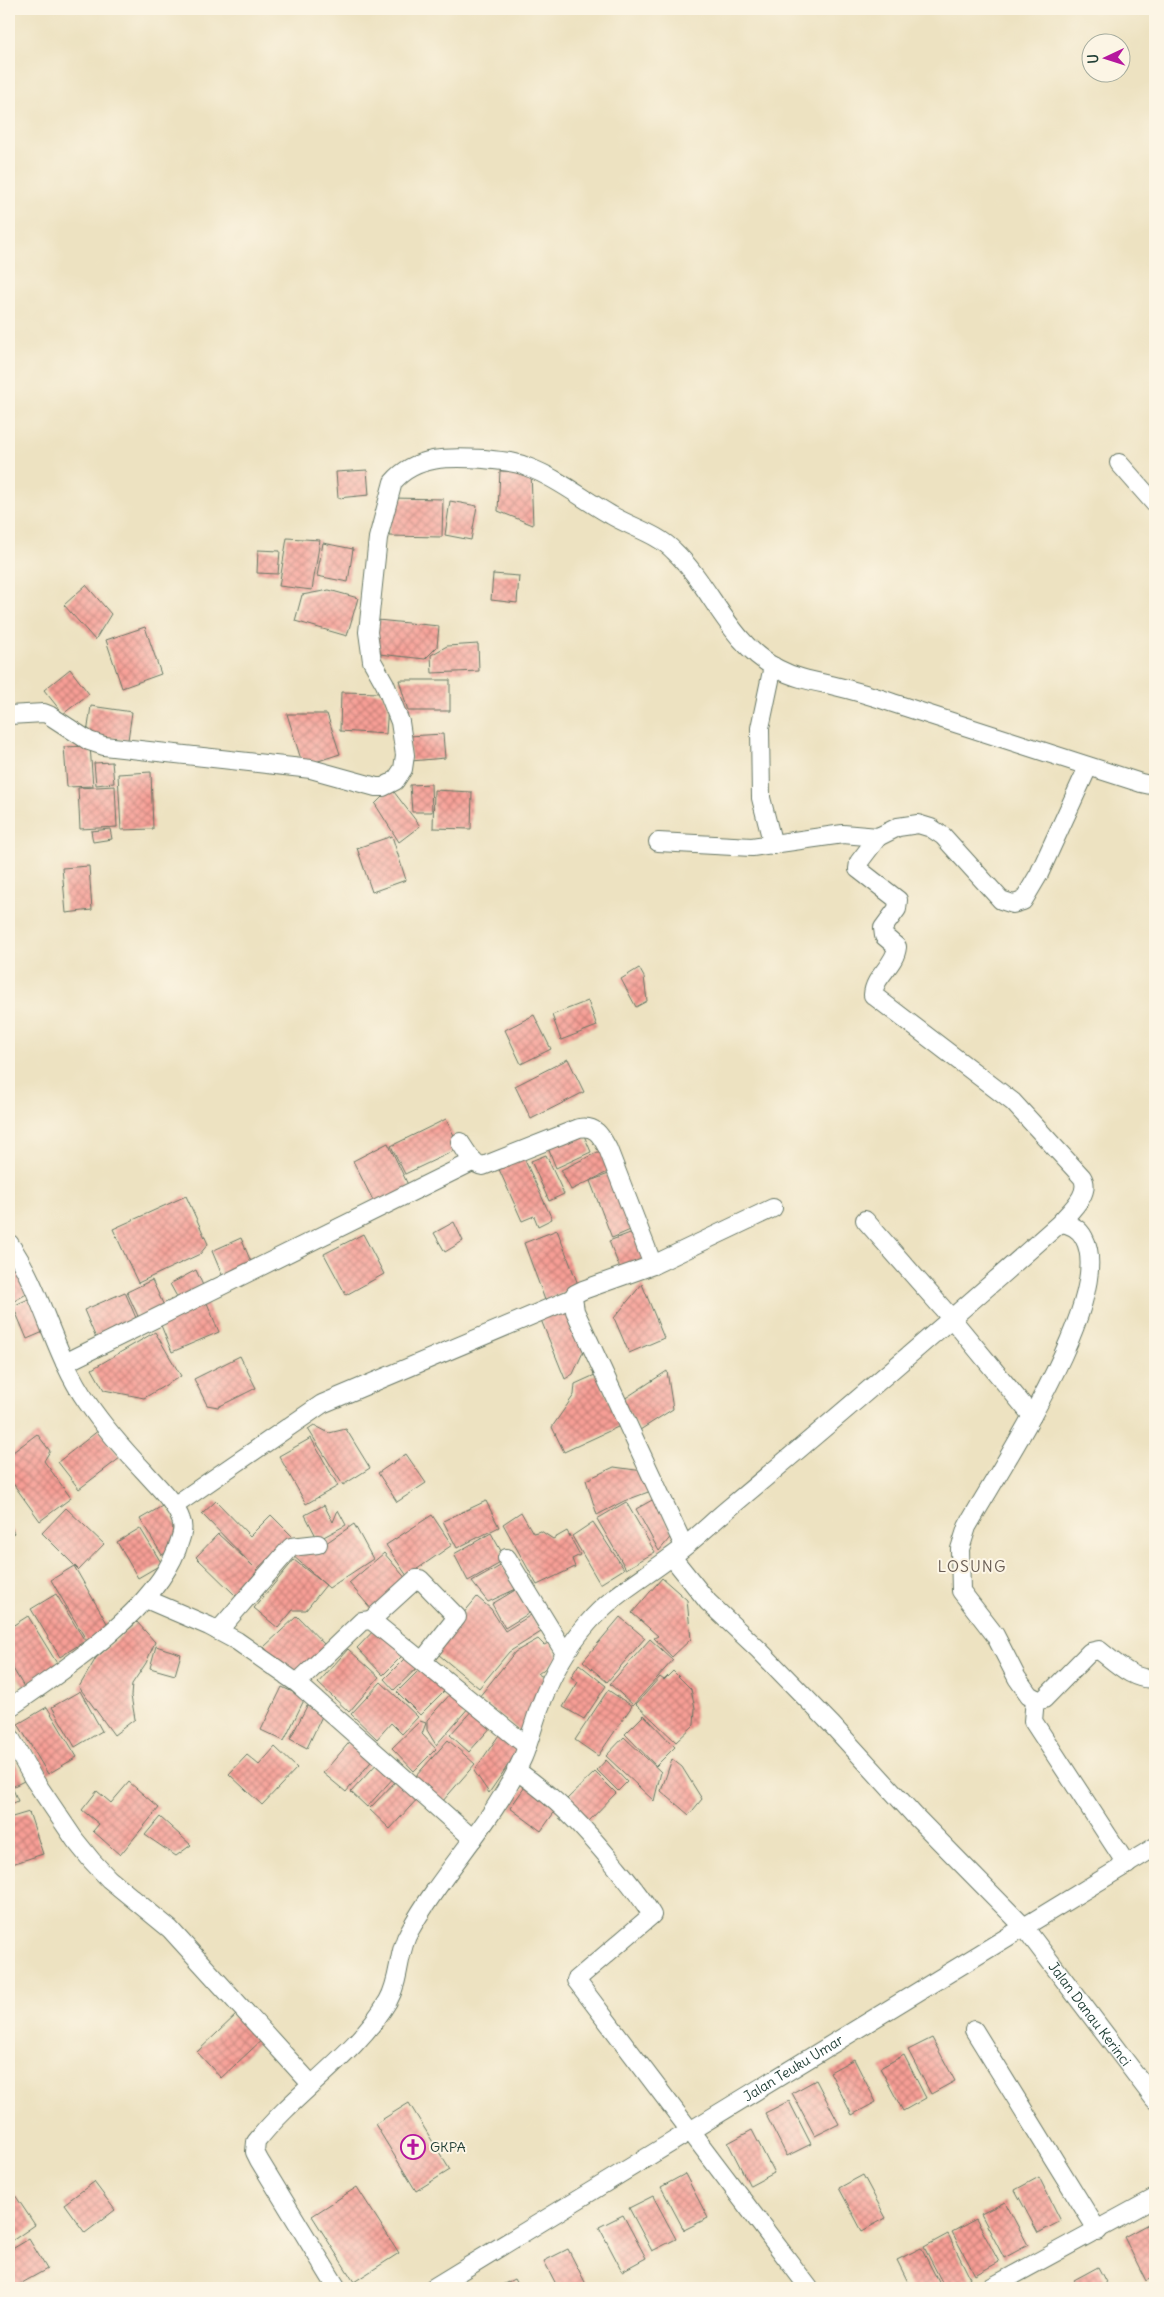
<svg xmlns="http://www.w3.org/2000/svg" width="1164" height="2297" viewBox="0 0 1164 2297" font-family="Delius,sans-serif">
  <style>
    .building { fill: url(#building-cross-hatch) }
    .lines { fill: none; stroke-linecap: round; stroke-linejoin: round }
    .street-casing { stroke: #677765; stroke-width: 20 }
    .street { stroke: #fff; stroke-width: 18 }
    .labels { text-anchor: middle; stroke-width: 4; stroke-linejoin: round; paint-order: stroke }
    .street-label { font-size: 14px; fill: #1f3d34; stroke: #fcf5e5 }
    .poi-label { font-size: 14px; fill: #1f3d34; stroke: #fcf5e5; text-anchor: start }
    .quarter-label { font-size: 16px; letter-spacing: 1px; fill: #6b5f56; stroke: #fcf5e5 }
  </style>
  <defs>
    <pattern id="building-cross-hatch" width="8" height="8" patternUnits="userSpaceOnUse" patternTransform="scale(1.25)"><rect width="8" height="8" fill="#f79e95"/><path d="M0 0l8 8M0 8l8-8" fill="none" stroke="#c7827a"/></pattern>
  </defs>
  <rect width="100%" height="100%" fill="#fcf5e5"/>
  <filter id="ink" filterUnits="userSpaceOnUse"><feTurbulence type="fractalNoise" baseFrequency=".02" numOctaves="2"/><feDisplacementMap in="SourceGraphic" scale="10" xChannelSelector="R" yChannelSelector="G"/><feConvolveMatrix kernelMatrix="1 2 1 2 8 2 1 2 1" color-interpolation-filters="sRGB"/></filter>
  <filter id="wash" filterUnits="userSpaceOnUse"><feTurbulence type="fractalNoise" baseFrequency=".0096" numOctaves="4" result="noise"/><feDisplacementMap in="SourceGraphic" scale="20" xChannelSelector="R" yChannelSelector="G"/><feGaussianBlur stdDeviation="1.12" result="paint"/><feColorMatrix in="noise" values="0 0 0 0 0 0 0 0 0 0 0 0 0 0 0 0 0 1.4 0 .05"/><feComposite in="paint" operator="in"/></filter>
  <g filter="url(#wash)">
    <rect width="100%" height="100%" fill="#ede2c1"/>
    <g id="blocks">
      <g class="building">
        <polygon points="367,470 369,495 338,498 336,472"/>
        <polygon points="500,471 531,472 533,525 498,511"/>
        <polygon points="391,498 443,499 442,537 389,536"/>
        <polygon points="450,501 477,506 471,540 445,535"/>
        <polygon points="287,538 320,540 312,590 279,586"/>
        <polygon points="323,543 353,549 348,582 317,576"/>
        <polygon points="258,550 280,551 278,574 257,573"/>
        <polygon points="493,574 519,576 517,603 491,600"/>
        <polygon points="86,585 111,614 95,640 64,605"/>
        <polygon points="329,590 358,598 347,636 295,621 302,595"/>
        <polygon points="377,620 439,626 437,647 425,659 379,654 376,636"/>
        <polygon points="145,627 161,674 122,688 106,640"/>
        <polygon points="478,644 479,671 432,673 431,655 447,646"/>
        <polygon points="70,669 89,694 63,714 44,690"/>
        <polygon points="399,680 450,680 450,711 408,711"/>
        <polygon points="341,692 381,693 388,705 386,734 340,731"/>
        <polygon points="91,706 132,712 128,740 87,734"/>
        <polygon points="287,714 327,714 340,754 303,766"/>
        <polygon points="443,734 445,758 411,761 409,736"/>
        <polygon points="90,746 93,786 67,787 64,747"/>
        <polygon points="112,762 114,783 96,785 94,763"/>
        <polygon points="151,772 153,829 121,830 118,774"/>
        <polygon points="431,784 432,812 412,812 410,785"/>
        <polygon points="115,786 117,827 80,829 78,788"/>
        <polygon points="391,788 420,826 399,842 375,804"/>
        <polygon points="434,790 472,792 471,829 433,828"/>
        <polygon points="110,829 112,839 93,842 91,831"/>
        <polygon points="392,836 406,880 372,892 357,848"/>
        <polygon points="89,866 92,910 66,913 62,868"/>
        <polygon points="639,968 644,977 647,1001 636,1007 621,979"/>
        <polygon points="588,1001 597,1026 561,1040 552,1015"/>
        <polygon points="534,1015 551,1049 521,1064 505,1030"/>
        <polygon points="568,1059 584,1092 531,1119 515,1086"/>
        <polygon points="446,1119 460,1148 405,1174 391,1146"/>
        <polygon points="583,1133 591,1152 556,1168 548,1148"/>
        <polygon points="388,1143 410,1189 376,1206 353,1161"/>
        <polygon points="604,1149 614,1169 571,1190 561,1170"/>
        <polygon points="546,1155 564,1194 549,1201 531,1161"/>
        <polygon points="523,1156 552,1219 538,1226 534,1216 522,1221 498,1167"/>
        <polygon points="614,1172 635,1228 612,1238 590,1181"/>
        <polygon points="186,1196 208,1244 200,1254 138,1283 113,1229"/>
        <polygon points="454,1222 463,1241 445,1252 434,1233"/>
        <polygon points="557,1230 579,1287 545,1300 524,1243"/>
        <polygon points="638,1230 647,1253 640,1263 621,1271 609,1241"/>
        <polygon points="363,1234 384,1274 346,1295 324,1254"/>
        <polygon points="241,1238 254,1269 225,1282 212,1251"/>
        <polygon points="12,1259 30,1292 9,1304 9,1261"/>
        <polygon points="196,1270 206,1292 181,1304 170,1284"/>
        <polygon points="152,1280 166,1310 141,1323 127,1292"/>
        <polygon points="642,1284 664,1338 629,1353 614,1318"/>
        <polygon points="125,1292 139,1325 98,1343 84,1310"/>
        <polygon points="33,1297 48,1330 27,1339 13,1306"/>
        <polygon points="207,1303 219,1332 172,1352 160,1323"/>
        <polygon points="568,1304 585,1348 573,1374 565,1379 539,1315"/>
        <polygon points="155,1332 181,1376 144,1398 104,1390 92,1369"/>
        <polygon points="240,1356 256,1388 218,1407 207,1405 194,1379"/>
        <polygon points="667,1371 673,1409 640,1430 621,1401"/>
        <polygon points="597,1374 620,1426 564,1452 552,1427 574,1395 575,1384"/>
        <polygon points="314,1425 329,1433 346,1429 370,1468 343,1485 308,1429"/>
        <polygon points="99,1430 120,1458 79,1489 58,1462"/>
        <polygon points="37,1434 50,1451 44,1461 71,1498 40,1521 9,1478 9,1455"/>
        <polygon points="311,1438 338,1486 306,1504 279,1456"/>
        <polygon points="406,1454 426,1483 397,1502 378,1473"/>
        <polygon points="614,1467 643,1471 651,1491 624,1501 597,1515 586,1480"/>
        <polygon points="654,1499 673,1534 659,1551 636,1509"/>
        <polygon points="216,1501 250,1536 271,1515 292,1536 256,1570 258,1572 236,1596 196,1557 218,1534 253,1566 202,1514"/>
        <polygon points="486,1501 499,1527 457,1548 443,1521"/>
        <polygon points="626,1502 655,1552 626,1569 597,1519"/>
        <polygon points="164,1505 180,1531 176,1547 162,1555 140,1519"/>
        <polygon points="324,1505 333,1522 338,1510 346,1525 318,1540 305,1515"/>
        <polygon points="66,1508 104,1544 79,1570 42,1533"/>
        <polygon points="521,1512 533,1533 541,1531 553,1539 567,1531 580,1555 572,1559 575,1567 537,1585 503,1524"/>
        <polygon points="432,1515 452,1545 407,1576 386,1545"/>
        <polygon points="593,1522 624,1569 600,1584 572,1536"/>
        <polygon points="354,1524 373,1559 329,1588 291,1554 326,1543"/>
        <polygon points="9,1525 14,1533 9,1536"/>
        <polygon points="140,1528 162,1564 138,1578 117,1542"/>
        <polygon points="491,1533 506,1560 468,1581 454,1554"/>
        <polygon points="384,1553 408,1581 373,1611 349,1583"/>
        <polygon points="294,1560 326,1585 306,1610 293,1610 278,1628 254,1608"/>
        <polygon points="502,1565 516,1589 488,1602 472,1582"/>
        <polygon points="74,1566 111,1630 88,1643 51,1580"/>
        <polygon points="662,1578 687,1600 691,1639 672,1657 654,1638 658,1636 632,1613"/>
        <polygon points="517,1589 531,1612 505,1628 492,1604"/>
        <polygon points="56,1594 85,1641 60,1657 31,1609"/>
        <polygon points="477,1597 491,1609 505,1631 531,1615 541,1632 509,1652 479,1688 433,1650"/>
        <polygon points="28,1616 58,1665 24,1687 9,1662 9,1628"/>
        <polygon points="297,1616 327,1647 293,1679 264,1647"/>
        <polygon points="620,1617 645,1638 607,1682 583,1661"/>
        <polygon points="137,1622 155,1642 146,1663 132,1684 131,1696 135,1719 114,1735 79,1687 96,1658"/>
        <polygon points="378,1626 407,1651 383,1675 357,1648"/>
        <polygon points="538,1639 544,1645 551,1642 558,1658 538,1674 547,1679 522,1733 479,1697 515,1652"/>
        <polygon points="650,1639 673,1660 633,1705 610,1684"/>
        <polygon points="156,1646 181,1654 175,1675 150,1668"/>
        <polygon points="348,1649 379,1677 349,1712 318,1683"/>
        <polygon points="410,1653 421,1664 394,1690 384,1679"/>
        <polygon points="425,1664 448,1687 420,1715 397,1692"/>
        <polygon points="579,1664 606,1686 584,1719 563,1707 578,1682 571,1677"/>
        <polygon points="673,1671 691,1689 695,1708 694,1725 676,1742 636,1704 660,1677 664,1680"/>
        <polygon points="381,1682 418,1717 402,1734 391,1723 377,1739 351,1714"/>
        <polygon points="282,1687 305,1698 284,1741 261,1730"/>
        <polygon points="608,1690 632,1706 598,1756 575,1740"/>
        <polygon points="80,1691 102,1731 75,1747 52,1707"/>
        <polygon points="453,1691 470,1706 436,1745 427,1730 427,1720"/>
        <polygon points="307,1706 323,1714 307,1748 290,1739"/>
        <polygon points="47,1707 77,1757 48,1774 18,1724"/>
        <polygon points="474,1708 493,1725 469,1752 450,1735"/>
        <polygon points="644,1715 675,1747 656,1766 625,1734"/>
        <polygon points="420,1721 426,1723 422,1734 436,1749 414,1771 392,1748"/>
        <polygon points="499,1735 519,1749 489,1793 474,1771"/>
        <polygon points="624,1737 661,1772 654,1801 606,1756"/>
        <polygon points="353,1738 375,1757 346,1792 323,1773"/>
        <polygon points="448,1740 475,1764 442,1802 415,1777"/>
        <polygon points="275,1747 297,1768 262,1805 229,1774 247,1755 259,1765"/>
        <polygon points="9,1749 24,1781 12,1787 18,1801 9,1805"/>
        <polygon points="672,1759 682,1767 702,1799 689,1815 661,1791"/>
        <polygon points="380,1760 396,1775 367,1807 351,1792"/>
        <polygon points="606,1760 627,1782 618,1791 597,1770"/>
        <polygon points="595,1772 616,1793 589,1821 567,1799"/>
        <polygon points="399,1778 419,1797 390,1829 369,1809"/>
        <polygon points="129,1782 159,1808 120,1855 93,1831 99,1824 82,1810 97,1791 111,1803"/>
        <polygon points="527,1784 558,1807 541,1831 510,1808"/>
        <polygon points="29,1812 43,1854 9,1865 9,1818"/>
        <polygon points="160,1817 191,1845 176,1856 145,1835"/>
        <polygon points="237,2014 265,2037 221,2078 197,2052"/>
        <polygon points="932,2038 955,2081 931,2094 908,2050"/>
        <polygon points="904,2055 926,2098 903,2111 880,2068"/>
        <polygon points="854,2059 876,2102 852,2115 830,2072"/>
        <polygon points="816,2080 839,2124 815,2136 792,2093"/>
        <polygon points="789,2101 811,2144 787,2156 765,2113"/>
        <polygon points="409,2103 450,2170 416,2191 375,2124"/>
        <polygon points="752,2130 774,2173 750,2186 728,2143"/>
        <polygon points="685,2174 708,2218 684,2230 661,2187"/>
        <polygon points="863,2175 886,2218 862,2231 839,2188"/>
        <polygon points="1039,2177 1061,2221 1038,2233 1015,2190"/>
        <polygon points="94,2182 115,2210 85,2233 64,2204"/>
        <polygon points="357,2187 399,2253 354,2282 312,2216"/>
        <polygon points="13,2192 35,2225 9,2243 9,2195"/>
        <polygon points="653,2196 676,2239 652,2251 629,2208"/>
        <polygon points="1005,2202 1028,2245 1004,2258 981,2214"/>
        <polygon points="623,2215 646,2258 622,2271 599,2227"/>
        <polygon points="976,2219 999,2262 975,2275 952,2232"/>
        <polygon points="1148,2224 1155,2239 1155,2276 1146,2281 1124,2237"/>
        <polygon points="948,2234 970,2278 951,2288 945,2288 924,2247"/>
        <polygon points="29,2239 47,2269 13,2288 9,2281 9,2251"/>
        <polygon points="921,2248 942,2288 911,2288 897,2260"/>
        <polygon points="568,2249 588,2288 558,2288 544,2261"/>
        <polygon points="1098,2267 1109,2288 1079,2288 1074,2280"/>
        <polygon points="514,2279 519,2288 496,2288"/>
      </g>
    </g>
  </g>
  <g filter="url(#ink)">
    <use href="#blocks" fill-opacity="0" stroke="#677765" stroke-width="1"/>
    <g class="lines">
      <defs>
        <g id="street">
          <polyline points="1119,463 1155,504"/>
          <polyline points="773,666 760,728 761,798 773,845"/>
          <path d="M 9,715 L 44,713 L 49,715 L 89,741 L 104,746 L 311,769 L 376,787 L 383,787 L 395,781 L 403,769 L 405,755 L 400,722 L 385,684 L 372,661 L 368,632 L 378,538 L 393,482 C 416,455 451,457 484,459 C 500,461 515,461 530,468 C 559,479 584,500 611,515 C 631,527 658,534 674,551 C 712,587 729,644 778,669 C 795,678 812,681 831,685 C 852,690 873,696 893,703 C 976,729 1058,757 1141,783 L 1155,786"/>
          <polyline points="658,842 752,847 843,834 878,837 898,827 918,824 931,828 943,836 1001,900 1013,904 1023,901 1039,874 1088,767"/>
          <path d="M 460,1142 C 466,1151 473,1165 483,1166 L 579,1128 C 596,1125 601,1136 608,1149 L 653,1265"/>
          <polyline points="865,1220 952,1319 1032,1416"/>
          <path d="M 1060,1223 C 1071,1224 1079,1228 1084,1238 C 1116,1297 998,1471 967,1527 L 960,1549 L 961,1591 L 995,1635 L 1017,1678 L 1029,1695 L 1038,1700 L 1044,1699 L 1090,1652 L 1099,1650 C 1115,1662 1134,1682 1155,1678"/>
          <path d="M 9,1243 C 43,1291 53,1354 87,1402 C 104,1427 124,1450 145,1472 C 157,1486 175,1502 181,1520 C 185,1530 180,1539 177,1549 C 152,1613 64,1670 9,1708"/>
          <polyline points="65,1363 474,1161"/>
          <polyline points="174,1506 322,1404 573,1298"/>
          <polyline points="684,1546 575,1311 573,1298 575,1294 583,1290 653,1265 773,1208"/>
          <path id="s1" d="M 672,1557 L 708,1602 L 759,1650 L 832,1725 L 914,1815 L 1024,1927 L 1155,2100"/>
          <polyline points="507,1558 565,1653"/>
          <polyline points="146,1599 209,1626 237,1641 297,1683 473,1839"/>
          <polyline points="371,1620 416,1579 420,1579 457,1617 423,1660"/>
          <polyline points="218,1631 291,1547 318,1544"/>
          <polyline points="297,1683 362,1621 371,1620 527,1746"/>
          <polyline points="1035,1699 1033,1721 1127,1865"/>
          <polyline points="9,1735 33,1778 75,1840 92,1861 109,1879 170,1929 311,2084"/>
          <path d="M 516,1770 C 558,1800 580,1823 613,1863 C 627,1880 641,1896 652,1915 L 576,1980 L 809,2288"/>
          <polyline points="974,2030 1098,2231"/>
          <path d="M 337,2288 L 259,2160 L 255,2152 L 256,2142 C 295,2092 355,2056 388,2001 C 401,1978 397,1952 410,1930 C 443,1870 495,1821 523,1757 C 530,1740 534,1721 541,1704 C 552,1674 567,1647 588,1623 C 611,1596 642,1579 671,1557 C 691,1543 709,1525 728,1509 C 840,1415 951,1320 1060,1223 C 1070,1211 1092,1193 1082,1177 L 1013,1102 L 873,995 C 874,976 895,966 897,947 L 884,936 L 883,928 L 897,909 L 898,900 L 858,869 L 859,862 L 878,837"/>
          <path id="s2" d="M 433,2288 L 1155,1847"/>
          <polyline points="990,2288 1155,2198"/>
        </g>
      </defs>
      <use href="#street" class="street-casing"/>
      <use href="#street" class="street"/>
    </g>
  </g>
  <defs>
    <symbol id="church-ring" viewBox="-11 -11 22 22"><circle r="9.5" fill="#fcf5e5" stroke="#b5179e" stroke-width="1.5"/><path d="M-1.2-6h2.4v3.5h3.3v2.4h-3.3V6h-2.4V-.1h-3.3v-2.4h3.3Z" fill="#b5179e"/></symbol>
  </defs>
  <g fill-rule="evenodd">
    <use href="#church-ring" x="399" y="2133" width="28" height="28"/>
  </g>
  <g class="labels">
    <g class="street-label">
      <text dy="5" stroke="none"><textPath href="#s1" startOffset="620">Jalan Danau Kerinci</textPath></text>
      <text dy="5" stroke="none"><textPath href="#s2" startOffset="422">Jalan Teuku Umar</textPath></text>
    </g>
    <g class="poi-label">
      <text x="430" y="2152">GKPA</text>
    </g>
    <g class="quarter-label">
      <text x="972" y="1572">LOSUNG</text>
    </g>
  </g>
  <rect width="1164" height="2297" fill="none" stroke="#fcf5e5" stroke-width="30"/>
  <g transform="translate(1106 58) rotate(266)"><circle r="24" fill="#fcf5e5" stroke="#a4ab9e"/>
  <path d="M0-4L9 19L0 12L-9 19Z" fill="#b5179e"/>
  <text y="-8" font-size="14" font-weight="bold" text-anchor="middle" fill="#1f3d34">U</text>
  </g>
</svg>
